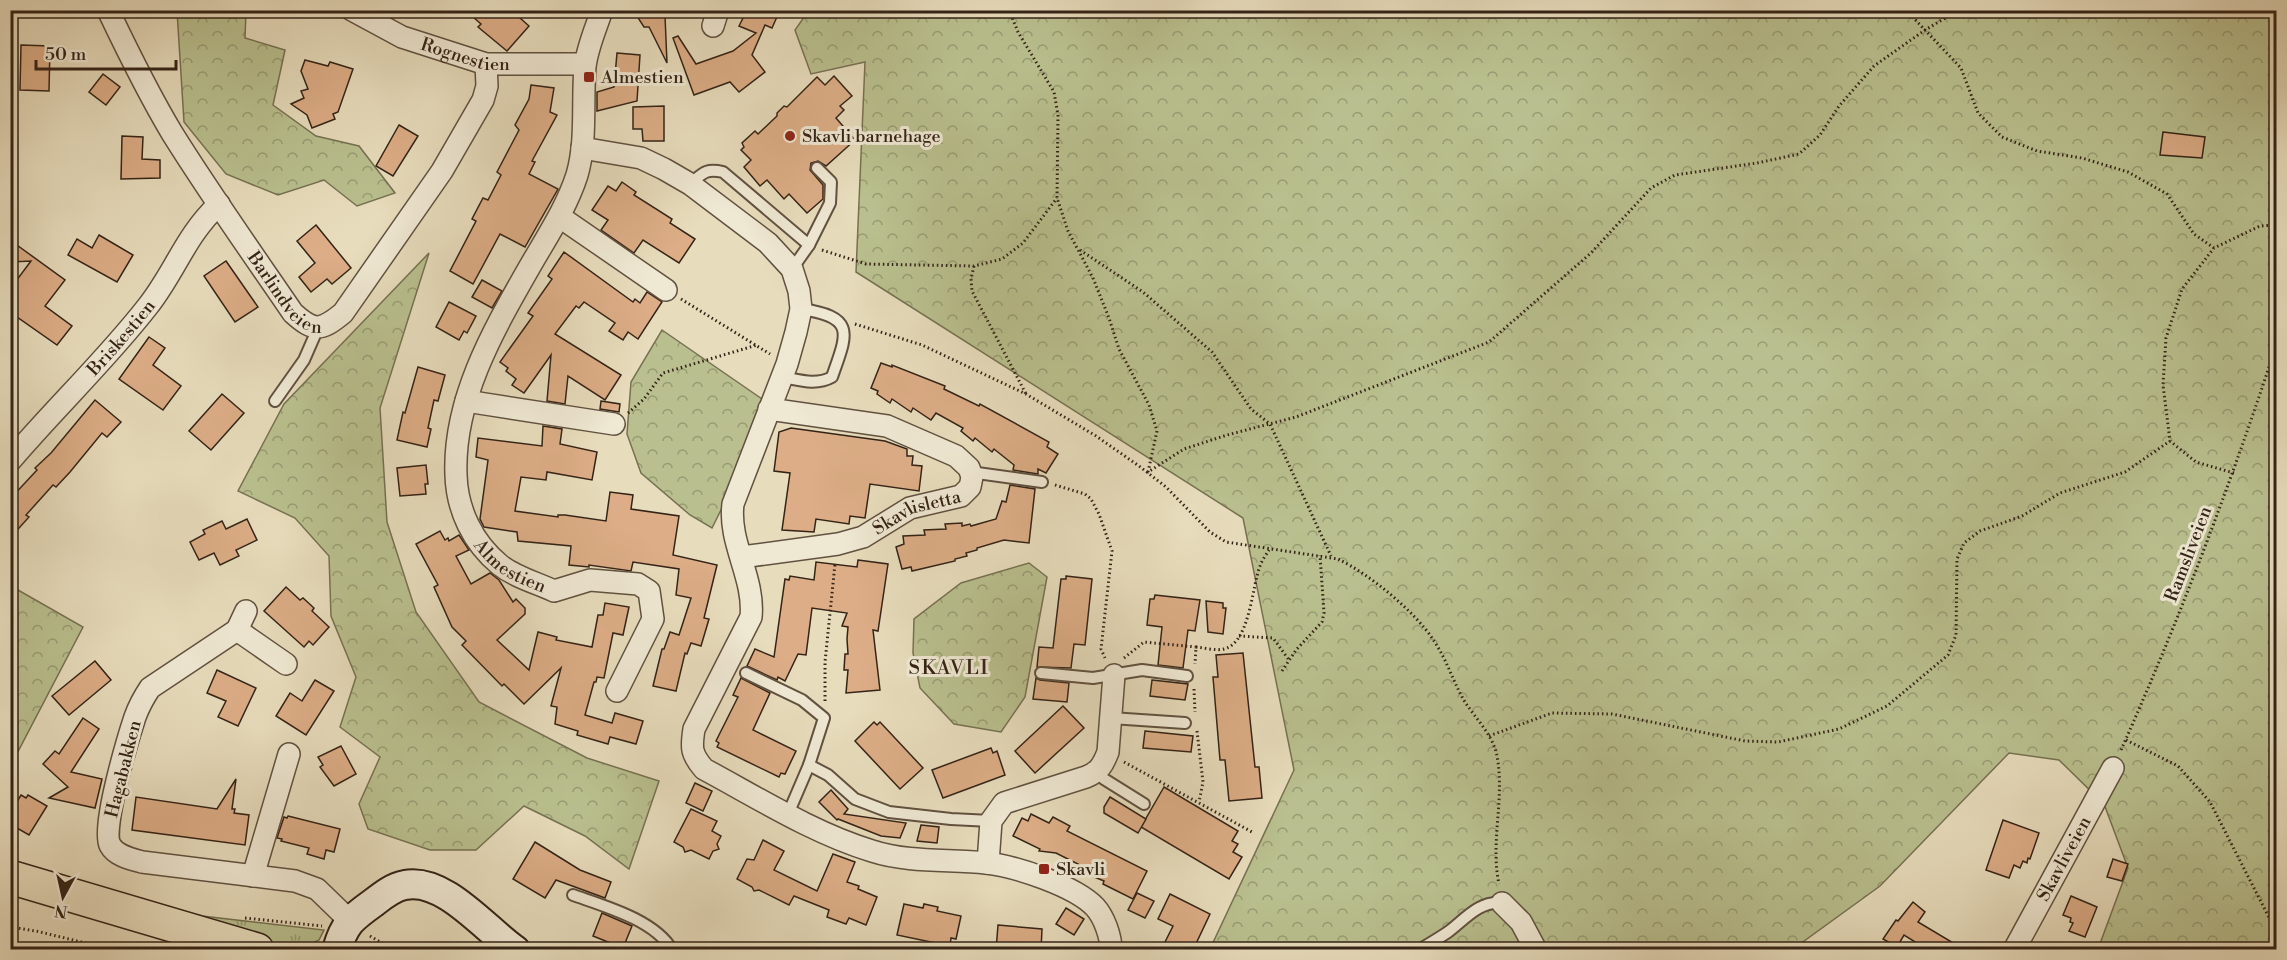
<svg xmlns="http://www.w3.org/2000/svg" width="2287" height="960" viewBox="0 0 2287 960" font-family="'Libre Bodoni',serif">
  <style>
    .grass { fill: url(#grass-tufts); stroke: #767152; stroke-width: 1.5 }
    .forest { fill: url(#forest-crowns); stroke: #767152; stroke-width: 1.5 }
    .building { fill: #dcad86; stroke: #342317; stroke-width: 1.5 }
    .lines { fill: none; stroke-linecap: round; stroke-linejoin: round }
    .lane-casing { stroke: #615140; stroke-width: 14 }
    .street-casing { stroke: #615140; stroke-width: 24 }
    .secondary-casing { stroke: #342317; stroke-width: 32 }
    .primary-casing { stroke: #342317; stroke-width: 36 }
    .path { stroke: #342317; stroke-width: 3; stroke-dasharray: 1.5 3; stroke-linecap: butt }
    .lane { stroke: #efe8d3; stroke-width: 10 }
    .street { stroke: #efe8d3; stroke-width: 21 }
    .secondary { stroke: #efe8d3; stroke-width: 28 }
    .primary { stroke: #e7dcbc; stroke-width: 33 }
    .poi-dot { fill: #8f2418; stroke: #efe8d3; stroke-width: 2 }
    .labels { text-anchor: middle; stroke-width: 6; stroke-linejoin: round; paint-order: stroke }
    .street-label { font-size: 18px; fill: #342317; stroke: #efe8d3 }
    .poi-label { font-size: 18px; fill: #342317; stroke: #efe8d3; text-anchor: start }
    .neighbourhood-label { font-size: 20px; letter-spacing: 1.5px; fill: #342317; stroke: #efe8d3 }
  </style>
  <defs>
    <pattern id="grass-tufts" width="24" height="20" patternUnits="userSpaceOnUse" patternTransform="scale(1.5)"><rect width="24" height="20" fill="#b9bf8e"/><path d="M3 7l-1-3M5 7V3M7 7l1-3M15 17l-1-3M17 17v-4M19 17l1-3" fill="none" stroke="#979b73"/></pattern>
    <pattern id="forest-crowns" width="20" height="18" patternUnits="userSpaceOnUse" patternTransform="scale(1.5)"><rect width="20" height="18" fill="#b9bf8e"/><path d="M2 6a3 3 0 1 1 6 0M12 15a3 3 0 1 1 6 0" fill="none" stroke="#979b73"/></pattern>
  </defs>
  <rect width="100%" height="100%" fill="#e7dcbc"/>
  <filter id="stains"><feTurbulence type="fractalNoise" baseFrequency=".00333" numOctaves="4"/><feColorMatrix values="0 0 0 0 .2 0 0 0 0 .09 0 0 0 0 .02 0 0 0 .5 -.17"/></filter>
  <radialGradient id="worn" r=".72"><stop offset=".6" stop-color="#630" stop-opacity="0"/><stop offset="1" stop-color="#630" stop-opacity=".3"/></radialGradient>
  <polygon class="grass" points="163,906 202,916 324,930 319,940 307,946 272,948"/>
  <g class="forest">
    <polygon points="809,10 2276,11 2276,949 2098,949 2128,868 2104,804 2059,760 2009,753 1880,886 1793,949 1210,949 1294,770 1243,518 856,272 865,62 811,74 795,30"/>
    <polygon points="177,11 246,11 245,38 285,50 273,105 316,136 359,146 395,193 357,206 324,180 278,195 226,174 184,122"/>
    <polygon points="429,253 380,408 387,522 416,612 479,702 587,758 659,781 629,869 585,836 524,806 476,850 430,850 368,829 359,804 380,757 340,727 356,677 331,616 329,556 295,518 238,491 284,404"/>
    <polygon points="662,330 762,399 724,504 712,528 690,515 641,473 627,434 631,382"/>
    <polygon points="1029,563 1047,577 1025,697 1001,732 954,724 920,688 913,653 914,619 961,583"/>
    <polygon points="11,586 83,627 11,765"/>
  </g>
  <g class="building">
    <polygon points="465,10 511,10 529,26 507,51 478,27 481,24"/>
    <polygon points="633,10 660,10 660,15 665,16 667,63 649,27 644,27"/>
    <polygon points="732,10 780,10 772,28 765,25 752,55 765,72 739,92 730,82 694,95 673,38 678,36 696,64 733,51 756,33 739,26 744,16"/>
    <polygon points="21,45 50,46 49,91 20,90"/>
    <polygon points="617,53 640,55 637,101 597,111 597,92 614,87"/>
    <polygon points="305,60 328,66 330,62 353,69 338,112 333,114 335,119 312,128 307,115 291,104 304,98 301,91 308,89 301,71"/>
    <polygon points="103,74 120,87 106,105 89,92"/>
    <polygon points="834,76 852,96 840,106 844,110 836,118 855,140 826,166 818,161 811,163 810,170 823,185 823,199 807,213 789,194 784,199 767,180 760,186 744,167 751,160 741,150 744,147 742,143 755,131 758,134 777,116 777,113 784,106 787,107 817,77 825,85"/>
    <polygon points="531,85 554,88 550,112 557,115 532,161 535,162 529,174 558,189 525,247 500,234 473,284 450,271 476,221 472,219 483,198 488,200 501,175 497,172 519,130 515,125 529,99"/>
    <polygon points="664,106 664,141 643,141 642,129 633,129 633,107"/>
    <polygon points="399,125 418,136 393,176 376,166"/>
    <polygon points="2163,132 2205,137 2202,158 2160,155"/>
    <polygon points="122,136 143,137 142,159 160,160 160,178 121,179"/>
    <polygon points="622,182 636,192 634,195 672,219 670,223 695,239 679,263 643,240 634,253 601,230 608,220 592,210 608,186 616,191"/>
    <polygon points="316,225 351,268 332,284 327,279 311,292 299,277 315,263 297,241"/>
    <polygon points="99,235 133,255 117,282 68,255 77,239 92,248"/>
    <polygon points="10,240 65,280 45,306 72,326 57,345 10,312 10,289 31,261 10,262"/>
    <polygon points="564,252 633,302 635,299 640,303 647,292 662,302 638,339 628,332 623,340 609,331 615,323 584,302 579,308 576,306 555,334 621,375 605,400 568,376 565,404 547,401 551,355 524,393 512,385 516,379 506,371 508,368 500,362 533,316 528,313 552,279 548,276"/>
    <polygon points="226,261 258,307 235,322 204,276"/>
    <polygon points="482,280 502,291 492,308 472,297"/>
    <polygon points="449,302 476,316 467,333 464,331 459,340 436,327"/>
    <polygon points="149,337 165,348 153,365 181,386 163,410 119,379"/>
    <polygon points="881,363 892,367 892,365 945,386 944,389 979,406 980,404 1049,442 1047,447 1058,454 1046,473 1038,469 1038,474 1013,470 1014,465 994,449 992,452 975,438 973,441 961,431 963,428 936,413 931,420 913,408 911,412 892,399 890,403 877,394 878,391 871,388"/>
    <polygon points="418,367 445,375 438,401 434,400 428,428 431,429 427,447 397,440 403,412 405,413"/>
    <polygon points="222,394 244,413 211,450 189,431"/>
    <polygon points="95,400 121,422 107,437 102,433 70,472 56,487 53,485 26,515 29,517 10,538 10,499 37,470 35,468 51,453"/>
    <polygon points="601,401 620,404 619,412 600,409"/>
    <polygon points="543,426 562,429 560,444 597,452 592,480 547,472 546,480 521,477 515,511 558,517 558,515 565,515 606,521 610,492 633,495 631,509 679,516 673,555 717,565 704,618 709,619 701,646 691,643 687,654 685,653 676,691 653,686 662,649 664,649 670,632 679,635 691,598 676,595 679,569 633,562 631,571 589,565 589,567 569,565 571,546 518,541 517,532 484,527 480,519 488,460 476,457 478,438 542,446"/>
    <polygon points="791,428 885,441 907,449 907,456 913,456 912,465 922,466 919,491 870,484 865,518 850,516 849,524 816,519 814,532 782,530 790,473 774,471 779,432"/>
    <polygon points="426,465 428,484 425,484 426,494 400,496 397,468"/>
    <polygon points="1010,485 1035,489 1029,543 1004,540 977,548 977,550 966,553 967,556 955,559 955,561 912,571 911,567 902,569 896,547 904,544 903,536 925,535 924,530 946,529 945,524 962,523 962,526 970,524 971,526 996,519 1002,501 1006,502"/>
    <polygon points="247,519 257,540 236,550 239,556 220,565 214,553 199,560 190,542 205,534 203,530 222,521 226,529"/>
    <polygon points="440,531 445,540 448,538 449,541 459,535 469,550 456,556 471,584 490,573 499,580 513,602 516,599 525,608 525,614 497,640 529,670 538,632 557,637 556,640 592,647 598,615 603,615 605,603 629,607 623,635 613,633 604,678 597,677 596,682 594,682 585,715 612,723 615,713 643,721 636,744 610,737 608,744 577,735 578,731 555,724 557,707 551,706 561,668 524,704 504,684 502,686 462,645 466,641 452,627 434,587 438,585 416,544"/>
    <polygon points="858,560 888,564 878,631 873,630 880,690 846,693 848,670 844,670 845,654 848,654 847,639 848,627 842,626 847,613 812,608 806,655 798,654 785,681 778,677 777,680 747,666 755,649 774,657 785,579 789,580 790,576 814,580 816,562 857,567"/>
    <polygon points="1066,576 1092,579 1085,645 1074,644 1071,668 1037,667 1039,647 1053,648 1061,579 1066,579"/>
    <polygon points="286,587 300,600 303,598 314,608 312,611 329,627 313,645 309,641 304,647 264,611"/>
    <polygon points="1155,595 1200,600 1195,631 1188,630 1183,668 1158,665 1162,627 1147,625 1150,599 1154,599"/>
    <polygon points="1206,601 1223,603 1223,608 1226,608 1223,634 1208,632"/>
    <polygon points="1243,653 1255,767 1259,767 1262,798 1229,801 1225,760 1220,760 1213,677 1218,677 1216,655"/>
    <polygon points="95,661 111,680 69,715 52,696"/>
    <polygon points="217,670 256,688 238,726 218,717 226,701 207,693"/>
    <polygon points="741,678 770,693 753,730 796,751 785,774 781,773 779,777 717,747 719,743 716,741 738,697 733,695"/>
    <polygon points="1036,678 1040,680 1069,683 1067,702 1033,699"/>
    <polygon points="315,680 334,691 306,735 276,716 290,693 302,701"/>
    <polygon points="1152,680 1188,684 1185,700 1150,696"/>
    <polygon points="1063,706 1084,728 1035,773 1015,751"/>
    <polygon points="83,718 99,729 71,772 102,779 95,808 49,798 68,787 43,764 55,751 59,754"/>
    <polygon points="874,722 877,725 880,722 923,768 900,789 855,741"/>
    <polygon points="1145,731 1193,736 1191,752 1143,748"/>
    <polygon points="341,746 356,774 334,786 320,767 323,765 318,757"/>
    <polygon points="991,748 993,753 997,751 1005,775 943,798 932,770"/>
    <polygon points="236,779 232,809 235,809 234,813 249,815 245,845 132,830 136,797 217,809"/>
    <polygon points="695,783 712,791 703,811 686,803"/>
    <polygon points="1164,787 1238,831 1232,841 1238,844 1233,852 1242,857 1229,879 1141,827"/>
    <polygon points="831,790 848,809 844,814 906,823 900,838 881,836 838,819 837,820 819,802"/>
    <polygon points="21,795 26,798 28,795 47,806 29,835 10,824 10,813"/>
    <polygon points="1110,797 1146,819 1138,833 1104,813 1104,807"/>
    <polygon points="691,809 717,821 712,831 721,836 717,844 719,849 713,851 709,859 691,850 685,852 683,847 674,842"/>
    <polygon points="1031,814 1049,823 1053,817 1070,826 1067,831 1147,871 1133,899 1103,884 1104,881 1092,876 1094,872 1056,853 1039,851 1040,849 1013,836 1022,818 1028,821"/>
    <polygon points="288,816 340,829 334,852 326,850 324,859 307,854 309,848 281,841 282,839 277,838 284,817 287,818"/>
    <polygon points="2003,820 2039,833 2030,859 2028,858 2027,863 2023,861 2020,868 2014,865 2009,878 1986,870"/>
    <polygon points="921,825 939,827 937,843 917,841"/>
    <polygon points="763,840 784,851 774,870 817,891 833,854 855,862 847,882 859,886 858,889 877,897 866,925 849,918 846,924 827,917 829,910 794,896 789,905 759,890 754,891 752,887 737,879 747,859 754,860"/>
    <polygon points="535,842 580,870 611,882 605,898 556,880 545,898 513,879"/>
    <polygon points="2113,859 2128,864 2122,881 2107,877"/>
    <polygon points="1137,893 1154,901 1145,918 1128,910"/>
    <polygon points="1170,894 1210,914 1193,950 1161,950 1173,926 1158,919"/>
    <polygon points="2071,896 2097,907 2085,937 2069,931 2073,923 2070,922 2071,918 2063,915"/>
    <polygon points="1913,902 1925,912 1918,922 1965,950 1928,950 1904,935 1897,947 1883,939 1896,920 1898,921"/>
    <polygon points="904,904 923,908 924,904 938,907 937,911 961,916 956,939 951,938 950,946 897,935"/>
    <polygon points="1066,908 1084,919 1074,935 1056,924"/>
    <polygon points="602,913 632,926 623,948 593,936"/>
    <polygon points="998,925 1042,929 1041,950 996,950"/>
  </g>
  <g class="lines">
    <defs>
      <g id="lane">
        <path d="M 690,184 C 703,173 706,168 723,172 L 809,245 L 792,269"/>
        <polyline points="809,245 830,203 831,182 817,168"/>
        <path d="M 782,377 C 799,380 816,386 832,377 C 847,334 857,317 801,309"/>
        <polyline points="275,401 304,360 318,328"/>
        <polyline points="970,472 1042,482"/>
        <polyline points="746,673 802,700 824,718 809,765 788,814"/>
        <polyline points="1041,673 1093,678 1142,670 1187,676"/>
        <polyline points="1111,718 1185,723"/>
        <polyline points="809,765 828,775 855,799 889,812 951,819 991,821"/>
        <polyline points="1097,772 1104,779 1144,804"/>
        <path d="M 573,895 C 604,906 655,920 672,950"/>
        <path d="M 1419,950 C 1429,944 1439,938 1448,932 C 1464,920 1480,900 1502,903"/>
      </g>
      <g id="street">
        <path id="s1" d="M 108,10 C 128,52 148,93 172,133 C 210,194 252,253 293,313 C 314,332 321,331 343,313 L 442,171 L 483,100 L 487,86 L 486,64"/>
        <path id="s2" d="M 352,10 L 402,37 L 486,64 L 585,64"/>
        <path id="s3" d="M 602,10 C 596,28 587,48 585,67 C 582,102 587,141 577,175 C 566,209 546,238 529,268 C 493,331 453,400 456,475 C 457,510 473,543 500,565 C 515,577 537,583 554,591 L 590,580 L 638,584 L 649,591 L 653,619 L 617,691"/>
        <polyline points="713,26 718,10"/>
        <path d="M 582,148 L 641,158 L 664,169 L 690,184 L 768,243 L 792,269 L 799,291 L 801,309 L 796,332 L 787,364 L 733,504 C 728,543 755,578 751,617 L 694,729 C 691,748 691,754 704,769 C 758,798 813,833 872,851 C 909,863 949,859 986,863 C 1015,866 1075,886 1095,907 C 1104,917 1111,936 1111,950"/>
        <polyline points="560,217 666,290"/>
        <polyline points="466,401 614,424"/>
        <path id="s4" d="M 10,461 C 55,408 106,360 148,306 C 175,272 185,236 219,204"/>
        <path id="s5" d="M 742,557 L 838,544 L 863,537 L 910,508 L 961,496 L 970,487 L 972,477 L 969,468 L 956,456 L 887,426 L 769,409"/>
        <path d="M 246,611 L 237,630 L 150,688 C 144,697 139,706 135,717 C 128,738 101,829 110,845 C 116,856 131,859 142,862 L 295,881 L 317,889 L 349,920"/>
        <polyline points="237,630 286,664"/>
        <path d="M 988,863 L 991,821 L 1004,803 L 1086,777 C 1099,772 1103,765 1108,752 L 1114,675"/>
        <polyline points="253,876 289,754"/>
        <polyline points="1502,903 1521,922 1536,950"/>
        <path id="s6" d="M 2014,950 L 2113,768"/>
      </g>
      <path id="secondary" d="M 337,950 C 344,924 352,918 373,903 C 382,896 393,887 405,885 C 444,877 486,930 515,950"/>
      <polyline id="primary" points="10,877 257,950"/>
    </defs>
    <use href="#lane" class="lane-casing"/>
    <use href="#street" class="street-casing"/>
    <use href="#secondary" class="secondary-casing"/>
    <use href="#primary" class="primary-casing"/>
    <g class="path">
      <polyline points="1009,10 1018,32 1054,92 1058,115 1057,198 1068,231 1093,278 1109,318 1119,349 1149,405 1157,431 1148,472 1184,449 1227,435 1296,417 1489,342 1591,253 1651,188 1675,175 1757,163 1799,154 1820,135 1839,106 1874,66 1925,30 1959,10"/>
      <polyline points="1906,10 1961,68 1978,113 2002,137 2037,151 2082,158 2128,172 2167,194 2194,234 2214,248"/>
      <polyline points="822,250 866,264 974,266 1002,259 1023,243 1057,198"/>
      <polyline points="1080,250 1143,292 1212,352 1251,409 1270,424 1331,556"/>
      <polyline points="974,266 971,279 972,291 1026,394"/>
      <polyline points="681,299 770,354"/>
      <path d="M 855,324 L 922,345 L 1026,394 L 1096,436 L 1139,466 L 1166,487 L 1210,532 L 1226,542 L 1338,559 C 1369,574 1415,611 1434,641 C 1447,660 1453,682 1465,702 C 1476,719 1493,735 1497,756 C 1505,799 1490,842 1499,884"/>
      <polyline points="628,413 644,399 663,373 757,345"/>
      <polyline points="2234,473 2196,462 2170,441 2163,385 2166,338 2182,289 2214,248 2260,226 2276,225"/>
      <polyline points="1055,485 1085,494 1091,499 1099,514 1112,551 1101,649 1105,658"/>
      <polyline points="1239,636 1273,638 1289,660"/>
      <path d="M 1196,647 C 1205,648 1216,651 1224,649 C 1250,643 1252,586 1260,566 C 1262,560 1266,555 1269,550"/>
      <polyline points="1124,658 1144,642 1196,647 1195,664"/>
      <polyline points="1282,671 1296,650 1322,622 1324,613 1320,555"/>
      <polyline points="1194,689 1195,712"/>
      <polyline points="825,701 825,662 835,564"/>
      <polyline points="1197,731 1203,782 1199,802"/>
      <polyline points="1489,736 1552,713 1612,714 1745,741 1778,742 1839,729 1887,706 1948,655 1956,635 1957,559 1964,543 1980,531 2022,516 2060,493 2125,472 2170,441"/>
      <polyline points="2126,740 2178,766 2210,802 2276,931"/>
      <path d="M 2121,750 C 2180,618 2231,483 2276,346"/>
      <polyline points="1124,762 1252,832"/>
      <polyline points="245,918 322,926"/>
      <polyline points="10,927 36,931 114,950"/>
      <polyline points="370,936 394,950"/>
      <polyline points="786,950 817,950"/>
    </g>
    <use href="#lane" class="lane"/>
    <use href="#street" class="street"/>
    <use href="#secondary" class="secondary"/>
    <use href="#primary" class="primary"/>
  </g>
  <g class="poi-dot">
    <rect x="583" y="71" width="12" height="12" rx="3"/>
    <circle cx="790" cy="136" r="6"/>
    <rect x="1038" y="863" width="12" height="12" rx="3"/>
  </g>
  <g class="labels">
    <g class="street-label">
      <text dy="6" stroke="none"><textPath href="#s2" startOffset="123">Rognestien</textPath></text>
      <text dy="6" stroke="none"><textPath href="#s1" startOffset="336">Barlindveien</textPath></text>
      <text dy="6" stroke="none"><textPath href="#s4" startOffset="166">Briskestien</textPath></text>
      <text dy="6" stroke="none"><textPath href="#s5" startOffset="183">Skavlisletta</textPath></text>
      <text transform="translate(2188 554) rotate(-69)" y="6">Ramsliveien</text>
      <text dy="6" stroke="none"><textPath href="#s3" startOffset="608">Almestien</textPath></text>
      <text transform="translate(123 769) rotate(-76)" y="6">Hagabakken</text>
      <text dy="6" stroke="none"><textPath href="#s6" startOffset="104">Skavliveien</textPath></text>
    </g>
    <g class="poi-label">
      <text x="601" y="83">Almestien</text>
      <text x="802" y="142">Skavli barnehage</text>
      <text x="1056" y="875">Skavli</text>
    </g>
    <g class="neighbourhood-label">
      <text x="949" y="674">SKAVLI</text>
    </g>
  </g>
  <rect width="2287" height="960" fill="none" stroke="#e7dcbc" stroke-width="36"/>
  <rect x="12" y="12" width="2263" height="936" fill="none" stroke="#342317" stroke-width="3"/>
  <rect x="18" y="18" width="2251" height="924" fill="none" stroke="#342317" stroke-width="1.5"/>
  <g transform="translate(63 897) rotate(188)" stroke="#efe8d3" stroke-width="4.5" paint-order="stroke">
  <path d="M0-4.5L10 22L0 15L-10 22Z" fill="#342317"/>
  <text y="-9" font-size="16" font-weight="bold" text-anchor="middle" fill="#342317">N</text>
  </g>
  <path d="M36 60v9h140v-9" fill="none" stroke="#342317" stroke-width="3"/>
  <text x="45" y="60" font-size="18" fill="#342317" stroke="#efe8d3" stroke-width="4.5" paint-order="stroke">50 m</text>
  <rect width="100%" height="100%" filter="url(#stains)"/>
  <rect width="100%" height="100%" fill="url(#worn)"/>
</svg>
